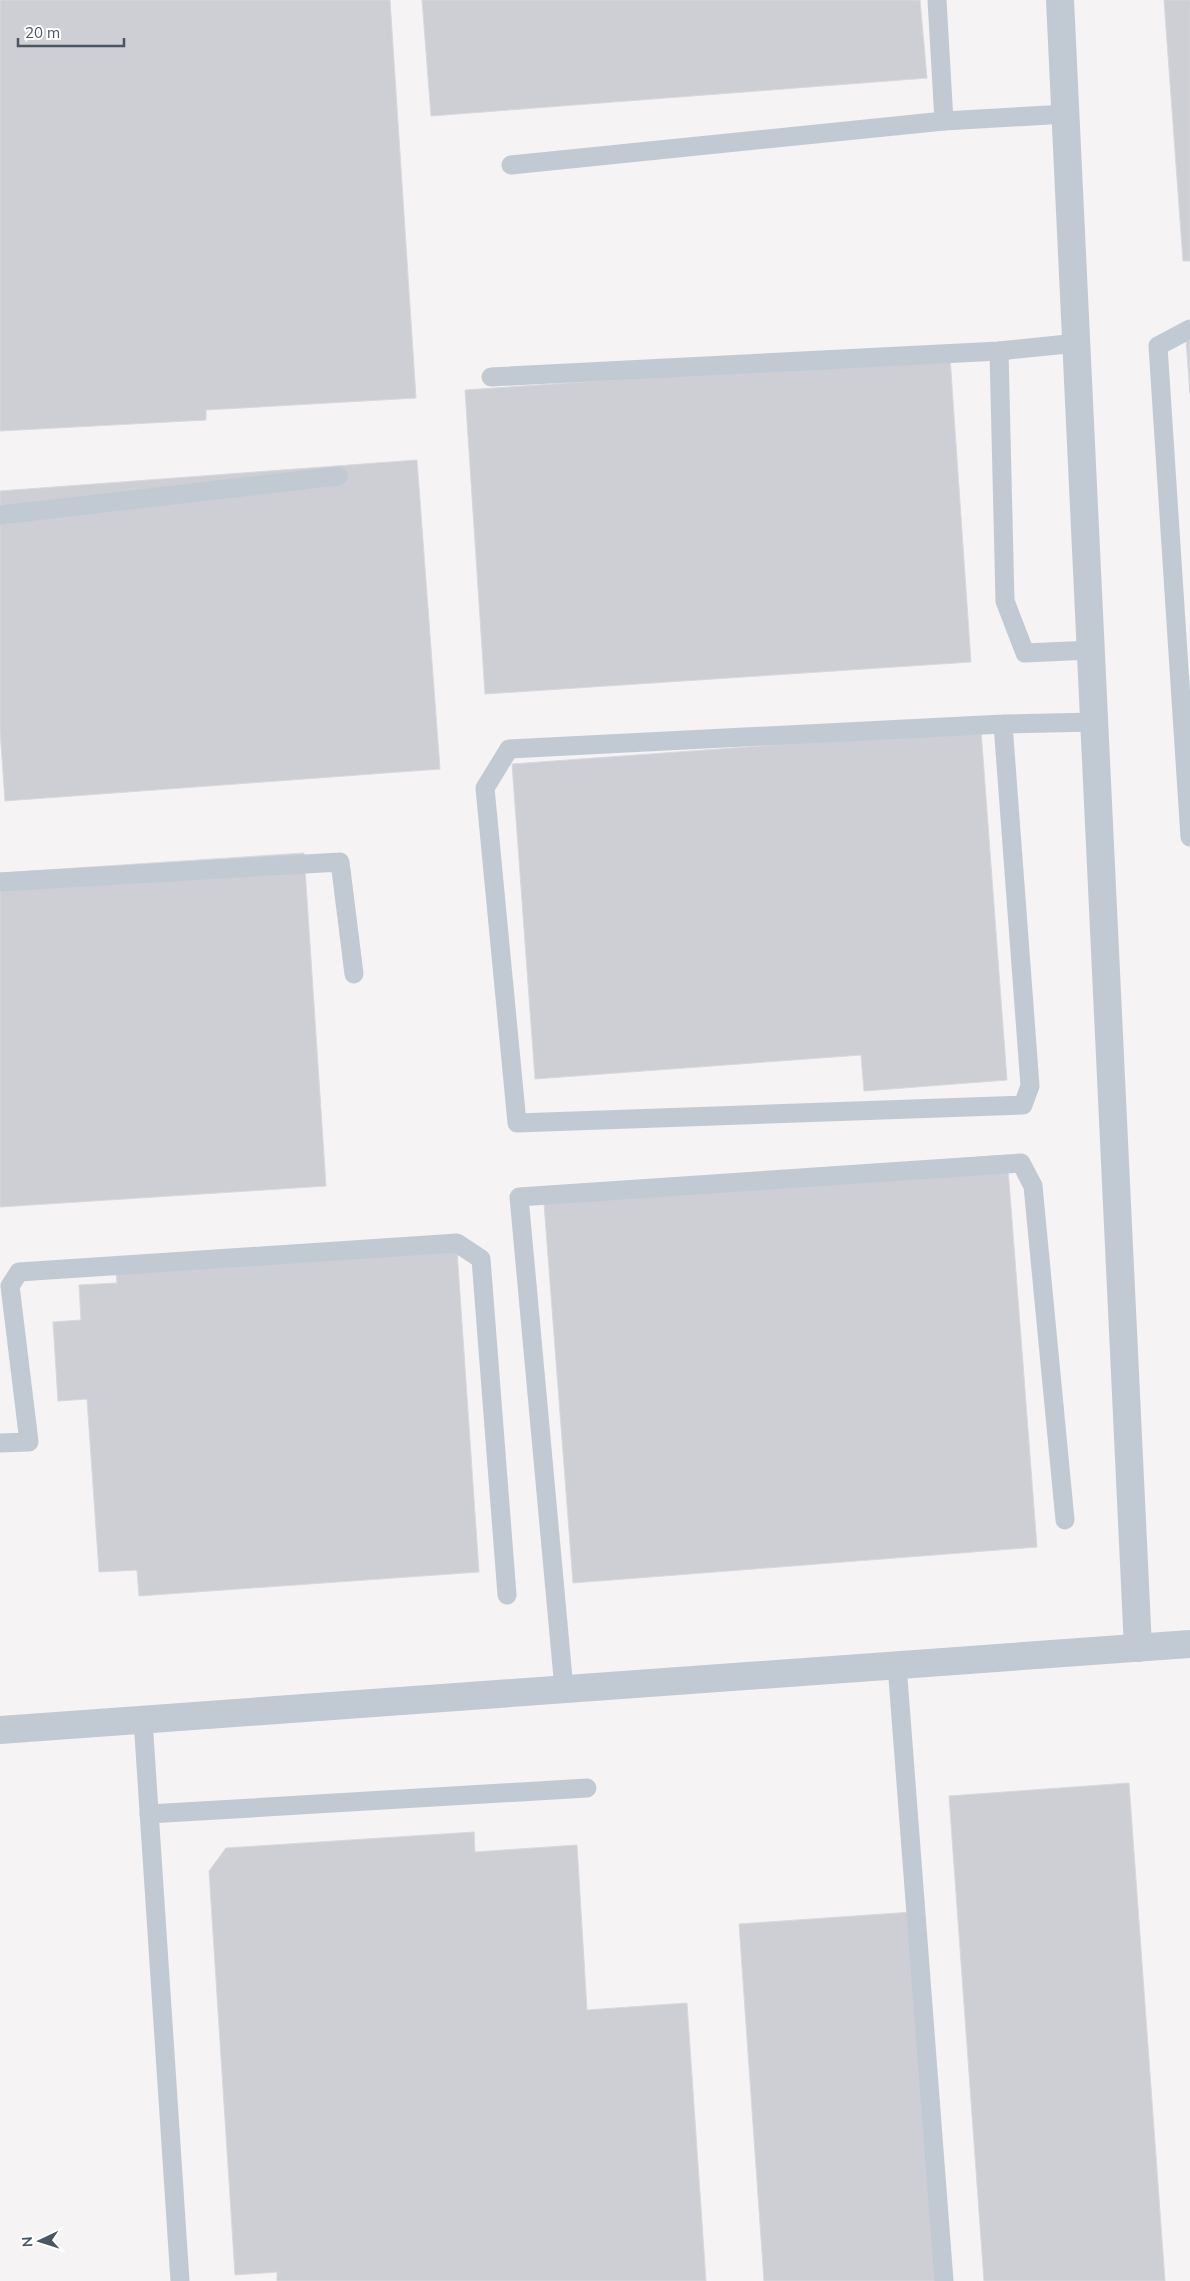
<svg xmlns="http://www.w3.org/2000/svg" width="1190" height="2281" viewBox="0 0 1190 2281" font-family="Mulish,sans-serif">
  <style>
    .building { fill: #cdcfd5; stroke: #d7d9de }
    .lines { fill: none; stroke-linecap: round; stroke-linejoin: round }
    .service { stroke: #c1cad2; stroke-width: 19 }
    .minor { stroke: #c1cad2; stroke-width: 28 }
  </style>
  <rect width="100%" height="100%" fill="#f5f3f3"/>
  <g class="building">
    <polygon points="0,0 390,0 416,398 206,410 206,420 0,431"/>
    <polygon points="422,0 920,0 927,78 431,116"/>
    <polygon points="1164,0 1190,0 1190,261 1183,261"/>
    <polygon points="1186,340 1190,340 1190,394"/>
    <polygon points="950,357 971,662 485,694 465,390"/>
    <polygon points="417,460 440,769 5,801 0,730 0,491"/>
    <polygon points="981,730 1007,1080 864,1091 861,1055 535,1079 512,764"/>
    <polygon points="304,853 326,1186 0,1207 0,873"/>
    <polygon points="1007,1155 1037,1547 573,1583 543,1191"/>
    <polygon points="457,1250 479,1572 139,1596 137,1570 99,1572 87,1399 58,1401 53,1322 81,1320 79,1285 117,1283 116,1273"/>
    <polygon points="1129,1783 1165,2281 984,2281 949,1796"/>
    <polygon points="474,1832 475,1852 577,1845 587,2010 687,2003 706,2281 277,2281 277,2272 235,2275 209,1871 226,1848"/>
    <polygon points="912,1912 938,2281 764,2281 739,1924"/>
  </g>
  <g class="lines">
    <g class="service">
      <polyline points="937,0 944,121"/>
      <polyline points="511,165 944,121 1066,114"/>
      <polyline points="1190,329 1158,346 1190,837"/>
      <polyline points="999,351 1005,601 1025,653 1091,650"/>
      <polyline points="491,377 999,351 1077,343"/>
      <polyline points="0,515 338,476"/>
      <polyline points="1003,724 1030,1086 1023,1105 517,1123 485,788 509,749 1003,724 1095,722"/>
      <polyline points="0,882 340,862 354,974"/>
      <polyline points="0,1443 29,1442 10,1286 19,1272 457,1243 481,1259 507,1595"/>
      <polyline points="897,1665 944,2281"/>
      <polyline points="564,1689 519,1197 1021,1163 1033,1186 1065,1520"/>
      <polyline points="143,1720 180,2281"/>
      <polyline points="149,1814 587,1788"/>
    </g>
    <g class="minor">
      <polyline points="1060,0 1138,1648"/>
      <polyline points="0,1730 1190,1644"/>
    </g>
  </g>
  <g transform="translate(40 2241) rotate(266)" stroke="#ffffff" stroke-width="4" paint-order="stroke">
  <path d="M0-4L9 19L0 12L-9 19Z" fill="#4a5661"/>
  <text y="-8" font-size="14" font-weight="bold" text-anchor="middle" fill="#4a5661">N</text>
  </g>
  <path d="M18 38v8h106v-8" fill="none" stroke="#4a5661" stroke-width="2.5"/>
  <text x="25" y="38" font-size="15" fill="#4a5661" stroke="#ffffff" stroke-width="4" paint-order="stroke">20 m</text>
</svg>
